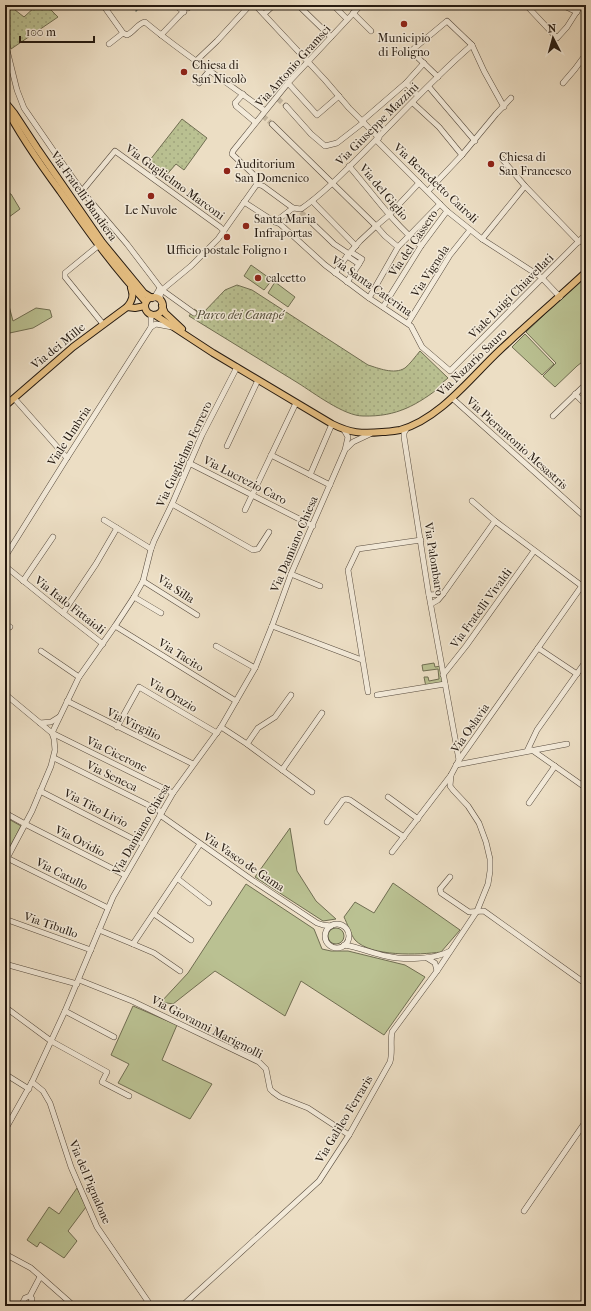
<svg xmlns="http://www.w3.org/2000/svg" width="591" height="1311" viewBox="0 0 591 1311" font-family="'IM FELL French Canon',serif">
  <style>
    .green { fill: #bac192; stroke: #706e52 }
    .park { fill: url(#park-dots); stroke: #706e52 }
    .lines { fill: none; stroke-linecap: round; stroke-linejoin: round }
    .stream { stroke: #6b7b70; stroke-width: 1.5 }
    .minor-tunnel { stroke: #c4b7a0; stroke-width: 5; stroke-dasharray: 5 2.5; stroke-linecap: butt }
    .minor-casing { stroke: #574b3e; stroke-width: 6 }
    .major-casing { stroke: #251a11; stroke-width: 8 }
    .minor { stroke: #f3ead9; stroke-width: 5 }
    .major { stroke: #e6bf82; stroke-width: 6 }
    .poi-dot { fill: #8f2418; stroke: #f3ead9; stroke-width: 1.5 }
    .labels { text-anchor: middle; stroke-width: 3; stroke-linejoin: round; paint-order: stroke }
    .poi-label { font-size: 12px; fill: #251a11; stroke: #f3ead9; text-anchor: start }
    .street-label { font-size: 12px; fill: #251a11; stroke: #f3ead9 }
    .park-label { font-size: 12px; font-style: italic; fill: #524c38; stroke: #f3ead9 }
  </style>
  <defs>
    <pattern id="park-dots" width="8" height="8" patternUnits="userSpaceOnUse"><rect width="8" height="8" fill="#bac192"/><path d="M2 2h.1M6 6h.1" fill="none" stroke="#a0a57d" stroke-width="1.8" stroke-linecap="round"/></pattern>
  </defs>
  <rect width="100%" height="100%" fill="#ecdec4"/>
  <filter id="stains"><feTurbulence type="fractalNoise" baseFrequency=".005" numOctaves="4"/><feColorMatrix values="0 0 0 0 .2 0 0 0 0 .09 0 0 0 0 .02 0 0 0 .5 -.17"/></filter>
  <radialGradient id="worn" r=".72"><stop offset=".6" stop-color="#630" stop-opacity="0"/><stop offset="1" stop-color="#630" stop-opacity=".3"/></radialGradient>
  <g class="green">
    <polygon points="5,189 7,193 11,194 20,209 5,220 5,209 8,207 5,200"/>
    <polygon points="251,265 272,280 264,290 244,276"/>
    <polygon points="586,275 586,359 577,366 555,387 543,376 556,363 526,332"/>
    <polygon points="275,282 295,297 288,307 268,293"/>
    <polygon points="5,291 13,321 36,308 50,310 52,317 33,328 5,334"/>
    <polygon points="525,334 554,364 542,375 512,347"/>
    <polygon points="434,663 435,667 441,666 444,684 426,687 424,677 428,677 429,681 439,679 438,669 423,671 422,665"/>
    <polygon points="5,817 21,826 5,856"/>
    <polygon points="290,828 297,871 316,901 336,919 323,921 255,877"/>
    <path d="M 393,883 L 460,930 L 441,952 C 419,955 371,957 355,940 C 351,935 347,923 344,917 L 355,902 L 374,913 Z"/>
    <polygon points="246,884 314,929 322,949 331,951 348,951 405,965 425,977 384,1035 301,981 285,1016 215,971 173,1004 161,1002 188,973"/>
    <circle cx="336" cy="936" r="8"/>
    <polygon points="133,1006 177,1025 162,1060 212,1084 190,1119 118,1083 129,1064 111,1055"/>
    <polygon points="77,1188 86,1207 68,1231 77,1241 64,1258 40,1242 37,1247 27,1240 49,1207 59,1214"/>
  </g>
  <g class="park">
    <polygon points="37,5 46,5 58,17 11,49 5,22 5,10 10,6 24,17"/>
    <polygon points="182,119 207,138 184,170 176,164 163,179 146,165"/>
    <path d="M 237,285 L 252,290 L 368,365 C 378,368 394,375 405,368 C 410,364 415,357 420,351 L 448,378 L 442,383 L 443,385 C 417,405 397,417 363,416 C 344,416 314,393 298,383 C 262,361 225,338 189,316 L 194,309 L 202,314 L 225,290 Z"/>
  </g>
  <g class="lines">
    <g class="stream">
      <polyline points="136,11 141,5"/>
      <path d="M 5,310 C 10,328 9,343 5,360"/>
    </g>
    <g class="minor-tunnel">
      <polyline points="278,99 286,106"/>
      <polyline points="263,116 272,124"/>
      <polyline points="301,212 308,219"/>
    </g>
    <defs>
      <g id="minor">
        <polyline points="103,5 123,33"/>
        <polyline points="175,5 184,12"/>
        <polyline points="255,5 325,80 349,108 379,138"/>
        <polyline points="298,5 331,37"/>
        <polyline points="333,5 347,19"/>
        <polyline points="526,5 557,38 567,27 581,5"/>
        <polyline points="562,5 577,12"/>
        <polyline points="188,8 192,5"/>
        <polyline points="353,13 371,31"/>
        <polyline points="264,14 274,5"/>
        <polyline points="161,35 184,11"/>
        <polyline points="5,42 17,90 24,108 53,150 82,191 127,244 162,290 194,313"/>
        <path d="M 109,44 L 123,33 L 127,35 C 134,32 138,23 145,22 C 183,54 226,81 265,111"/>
        <polyline points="196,61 217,41 250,5"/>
        <polyline points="438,77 411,51 447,21 472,45 484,71 504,107"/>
        <polyline points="199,83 210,70"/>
        <polyline points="288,83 317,115 339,96"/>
        <polyline points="406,83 418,96"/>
        <polyline points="563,83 575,69 586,54"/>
        <polyline points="429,87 475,141"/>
        <polyline points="243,94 235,103 236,106 255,122"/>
        <polyline points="413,103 439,127 462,155"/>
        <polyline points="286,106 311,134 325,146 337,143 364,122"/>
        <polyline points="362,121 406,83 424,63"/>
        <polyline points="272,124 376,226 385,236 398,247"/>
        <polyline points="376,140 447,211 482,239 541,277 560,297"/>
        <polyline points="502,159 525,186 579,242"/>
        <path d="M 349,166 C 373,194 393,223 421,246"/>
        <polyline points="257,184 254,175 232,154 233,151 288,83 361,5"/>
        <polyline points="82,191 115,151 220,227 224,231"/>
        <polyline points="428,191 462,155 496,114 511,98"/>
        <polyline points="312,201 356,246"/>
        <polyline points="244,202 275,222 280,224 325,265 369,298 411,326 422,347 450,371 586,234"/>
        <path d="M 293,208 L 301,209 C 321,195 338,178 355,161 C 394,122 430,81 472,45"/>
        <polyline points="308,219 334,244 349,254"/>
        <polyline points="482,239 525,186"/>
        <polyline points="98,246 65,273 65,277 103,324"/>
        <polyline points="347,256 359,264 362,259 351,252"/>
        <polyline points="335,273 347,256 360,241 376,226 389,215 419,183"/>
        <polyline points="347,282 359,264"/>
        <polyline points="154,298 160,288"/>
        <polyline points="369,298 398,247 440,204"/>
        <polyline points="161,302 160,296 162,290 191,266 218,239 257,184 263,186 293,208 275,222"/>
        <polyline points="383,307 421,246 447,211"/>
        <polyline points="151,314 151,327"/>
        <polyline points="408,323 450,255 470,230"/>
        <polyline points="575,394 586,405"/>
        <polyline points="14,398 67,458"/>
        <polyline points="452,398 586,518"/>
        <polyline points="553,416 586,384"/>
        <polyline points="407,428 404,433 404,437 428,590 459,760"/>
        <polyline points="227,446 258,380"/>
        <polyline points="347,448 353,442 370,434"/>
        <polyline points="271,455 330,485"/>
        <polyline points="189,463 313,526"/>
        <polyline points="310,475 332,424"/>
        <polyline points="472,501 495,521"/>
        <polyline points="172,504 253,550 258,549 269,532"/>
        <polyline points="245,510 296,403"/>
        <polyline points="104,520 151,549"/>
        <polyline points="5,557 67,458 151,327 156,324 172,327"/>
        <polyline points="5,566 63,613 103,644"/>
        <polyline points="291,574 320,586"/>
        <polyline points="23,581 53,537"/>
        <polyline points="143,581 197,615"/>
        <polyline points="429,595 443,594"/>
        <polyline points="134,597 161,613"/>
        <polyline points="431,604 438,600 443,594 495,521 582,586"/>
        <polyline points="63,613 96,564 117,528"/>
        <polyline points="5,624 10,627"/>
        <polyline points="115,626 236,701"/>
        <polyline points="272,626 362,660"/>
        <polyline points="216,646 255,668"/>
        <polyline points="538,648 577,674"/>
        <polyline points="41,651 79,677"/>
        <polyline points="443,675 466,646 534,551"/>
        <polyline points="368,692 348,570 358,549 421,540"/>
        <polyline points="5,694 52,733 173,793"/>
        <polyline points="377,695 445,684"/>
        <polyline points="67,701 193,764"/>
        <polyline points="40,723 51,722 59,717"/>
        <polyline points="117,727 139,687 217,733"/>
        <polyline points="221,727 247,744 312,792"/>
        <polyline points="247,744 258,728 275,717 291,695"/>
        <polyline points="532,750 586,788"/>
        <polyline points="527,751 537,730 586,661"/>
        <polyline points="54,758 162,812"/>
        <polyline points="456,765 567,744"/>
        <polyline points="282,770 322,713"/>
        <polyline points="40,791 143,844"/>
        <polyline points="388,797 418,819"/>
        <polyline points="529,803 555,766"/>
        <polyline points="5,813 25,824 125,875"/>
        <polyline points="160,815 252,880 317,923 323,925 331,926"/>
        <polyline points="327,822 343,800 346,799 350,800 404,837"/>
        <polyline points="392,852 451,775 459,760 586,580"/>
        <polyline points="7,858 108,908"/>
        <polyline points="5,862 32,811 51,766 55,750 54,739 52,733 79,677 115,626 134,597 143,581 151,549 154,541 172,504 202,435 237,367"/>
        <polyline points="450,877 440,889 441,893 469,912 484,911 586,984"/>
        <polyline points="178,879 209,903"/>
        <polyline points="154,914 191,940"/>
        <polyline points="5,919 91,950"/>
        <circle cx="337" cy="936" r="12"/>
        <polyline points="99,930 133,944 200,844"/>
        <polyline points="133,944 154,953 180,971"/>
        <path d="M 344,945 C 358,947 372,953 386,956 C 403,960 434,960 450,951"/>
        <polyline points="427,958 435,963 437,971"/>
        <polyline points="5,964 77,984"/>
        <polyline points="79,980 132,1001 259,1062 266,1069 270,1089 273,1092 280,1097 308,1108 349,1135"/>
        <polyline points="5,1007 51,1041 107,1072 102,1082 129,1096"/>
        <polyline points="65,1011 114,1037"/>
        <polyline points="5,1074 29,1089"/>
        <polyline points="32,1082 43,1091 50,1103 71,1167 97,1227 151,1306"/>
        <polyline points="5,1115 11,1119"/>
        <polyline points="5,1130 32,1082 65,1011 113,897 173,793 221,727 255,668 272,626 291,574 345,450 348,437 344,430"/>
        <polyline points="524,1211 586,1121"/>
        <polyline points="5,1254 31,1268 74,1306"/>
        <polyline points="21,1306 25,1298 30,1296"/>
        <polyline points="30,1306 32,1299 30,1296 40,1277"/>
        <path d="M 182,1306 L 319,1181 L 349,1135 L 390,1062 C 393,1052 390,1042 392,1032 L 437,971 L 477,911 L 488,884 L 490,871 L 490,859 L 486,842 L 479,823 L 468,806 L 453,790 L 450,786 L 451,775"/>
      </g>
      <g id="major">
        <polyline points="5,102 14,113 37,148 102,242 144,293 152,298"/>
        <path d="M 5,106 C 20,136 40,164 60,191 C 87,230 114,268 146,302"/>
        <circle cx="154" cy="306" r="9"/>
        <polyline points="162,306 165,313 182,329"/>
        <polyline points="127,307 135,308 145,306"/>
        <path d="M 155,315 L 213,353 L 332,424 C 350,433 362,434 382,432 C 388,432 394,431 400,430 C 440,419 471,377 500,350 C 529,323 558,298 586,272"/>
        <path d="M 5,406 L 73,347 L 127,307 C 132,301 134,296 131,288"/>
      </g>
    </defs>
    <use href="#minor" class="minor-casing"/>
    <use href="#major" class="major-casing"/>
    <use href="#minor" class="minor"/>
    <use href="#major" class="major"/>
  </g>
  <g class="poi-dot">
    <circle cx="404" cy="24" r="4"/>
    <circle cx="184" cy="72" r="4"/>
    <circle cx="491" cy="164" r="4"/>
    <circle cx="227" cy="171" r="4"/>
    <circle cx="151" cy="196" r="4"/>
    <circle cx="246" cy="226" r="4"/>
    <circle cx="227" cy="237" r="4"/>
    <circle cx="258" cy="278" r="4"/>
  </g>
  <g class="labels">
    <g class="poi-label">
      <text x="404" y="42" text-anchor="middle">Municipio<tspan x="404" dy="14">di Foligno</tspan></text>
      <text x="192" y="69">Chiesa di<tspan x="192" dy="14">San Nicolò</tspan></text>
      <text x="499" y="161">Chiesa di<tspan x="499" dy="14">San Francesco</tspan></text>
      <text x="235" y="168">Auditorium<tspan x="235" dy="14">San Domenico</tspan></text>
      <text x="151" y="214" text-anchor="middle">Le Nuvole</text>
      <text x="254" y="223">Santa Maria<tspan x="254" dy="14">Infraportas</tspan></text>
      <text x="227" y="254" text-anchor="middle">Ufficio postale Foligno 1</text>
      <text x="266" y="282">calcetto</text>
    </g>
    <g class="street-label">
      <text transform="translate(293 66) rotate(-48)" y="4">Via Antonio Gramsci</text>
      <text transform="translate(377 124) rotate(-45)" y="4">Via Giuseppe Mazzini</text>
      <text transform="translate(175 182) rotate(36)" y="4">Via Guglielmo Marconi</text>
      <text transform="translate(436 183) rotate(43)" y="4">Via Benedetto Cairoli</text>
      <text transform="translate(384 192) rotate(50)" y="4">Via del Giglio</text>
      <text transform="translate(84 196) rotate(55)" y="4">Via Fratelli Bandiera</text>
      <text transform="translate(413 243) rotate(-56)" y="4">Via del Cassero</text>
      <text transform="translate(430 271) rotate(-57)" y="4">Via Vignola</text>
      <text transform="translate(372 286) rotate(35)" y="4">Via Santa Caterina</text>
      <text transform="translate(511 296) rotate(-45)" y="4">Viale Luigi Chiavellati</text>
      <text transform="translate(58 346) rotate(-39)" y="4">Via dei Mille</text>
      <text transform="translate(472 362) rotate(-44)" y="4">Via Nazario Sauro</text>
      <text transform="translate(69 436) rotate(-57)" y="4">Viale Umbria</text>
      <text transform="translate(517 443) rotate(42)" y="4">Via Pierantonio Mesastris</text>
      <text transform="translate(184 454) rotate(-65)" y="4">Via Guglielmo Ferrero</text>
      <text transform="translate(245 480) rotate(27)" y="4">Via Lucrezio Caro</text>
      <text transform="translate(294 544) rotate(-67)" y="4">Via Damiano Chiesa</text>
      <text transform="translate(434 559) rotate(81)" y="4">Via Palombaro</text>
      <text transform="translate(176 589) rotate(33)" y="4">Via Silla</text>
      <text transform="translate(70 605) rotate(38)" y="4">Via Italo Fittaioli</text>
      <text transform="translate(481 608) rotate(-54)" y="4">Via Fratelli Vivaldi</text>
      <text transform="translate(181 655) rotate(32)" y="4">Via Tacito</text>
      <text transform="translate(173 695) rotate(31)" y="4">Via Orazio</text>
      <text transform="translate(134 724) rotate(26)" y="4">Via Virgilio</text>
      <text transform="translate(470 728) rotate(-55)" y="4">Via Oslavia</text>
      <text transform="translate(117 754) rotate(26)" y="4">Via Cicerone</text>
      <text transform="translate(112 776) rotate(26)" y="4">Via Seneca</text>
      <text transform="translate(96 808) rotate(27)" y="4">Via Tito Livio</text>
      <text transform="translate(141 829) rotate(-60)" y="4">Via Damiano Chiesa</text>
      <text transform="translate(80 841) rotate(27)" y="4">Via Ovidio</text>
      <text transform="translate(244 862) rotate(34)" y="4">Via Vasco de Gama</text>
      <text transform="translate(62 874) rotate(27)" y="4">Via Catullo</text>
      <text transform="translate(51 925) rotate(19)" y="4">Via Tibullo</text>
      <text transform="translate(207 1027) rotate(27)" y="4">Via Giovanni Marignolli</text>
      <text transform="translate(344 1119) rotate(-59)" y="4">Via Galileo Ferraris</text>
      <text transform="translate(90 1182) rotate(67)" y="4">Via del Pignalone</text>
    </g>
    <g class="park-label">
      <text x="240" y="319">Parco dei Canapé</text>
    </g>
  </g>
  <rect width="591" height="1311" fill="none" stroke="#ecdec4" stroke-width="20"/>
  <rect x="6" y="6" width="579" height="1299" fill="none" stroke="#251a11" stroke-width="2"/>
  <rect x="10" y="10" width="571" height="1291" fill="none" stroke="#251a11"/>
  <g transform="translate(553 38) rotate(354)" stroke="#f3ead9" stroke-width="3" paint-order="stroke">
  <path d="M0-3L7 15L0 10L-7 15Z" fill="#251a11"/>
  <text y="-6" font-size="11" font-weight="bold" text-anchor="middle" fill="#251a11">N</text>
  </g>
  <path d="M20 36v6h74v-6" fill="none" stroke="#251a11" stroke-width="2"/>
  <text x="26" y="36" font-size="12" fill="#251a11" stroke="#f3ead9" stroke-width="3" paint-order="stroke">100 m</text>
  <rect width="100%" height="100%" filter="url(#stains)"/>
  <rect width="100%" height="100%" fill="url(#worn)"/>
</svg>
